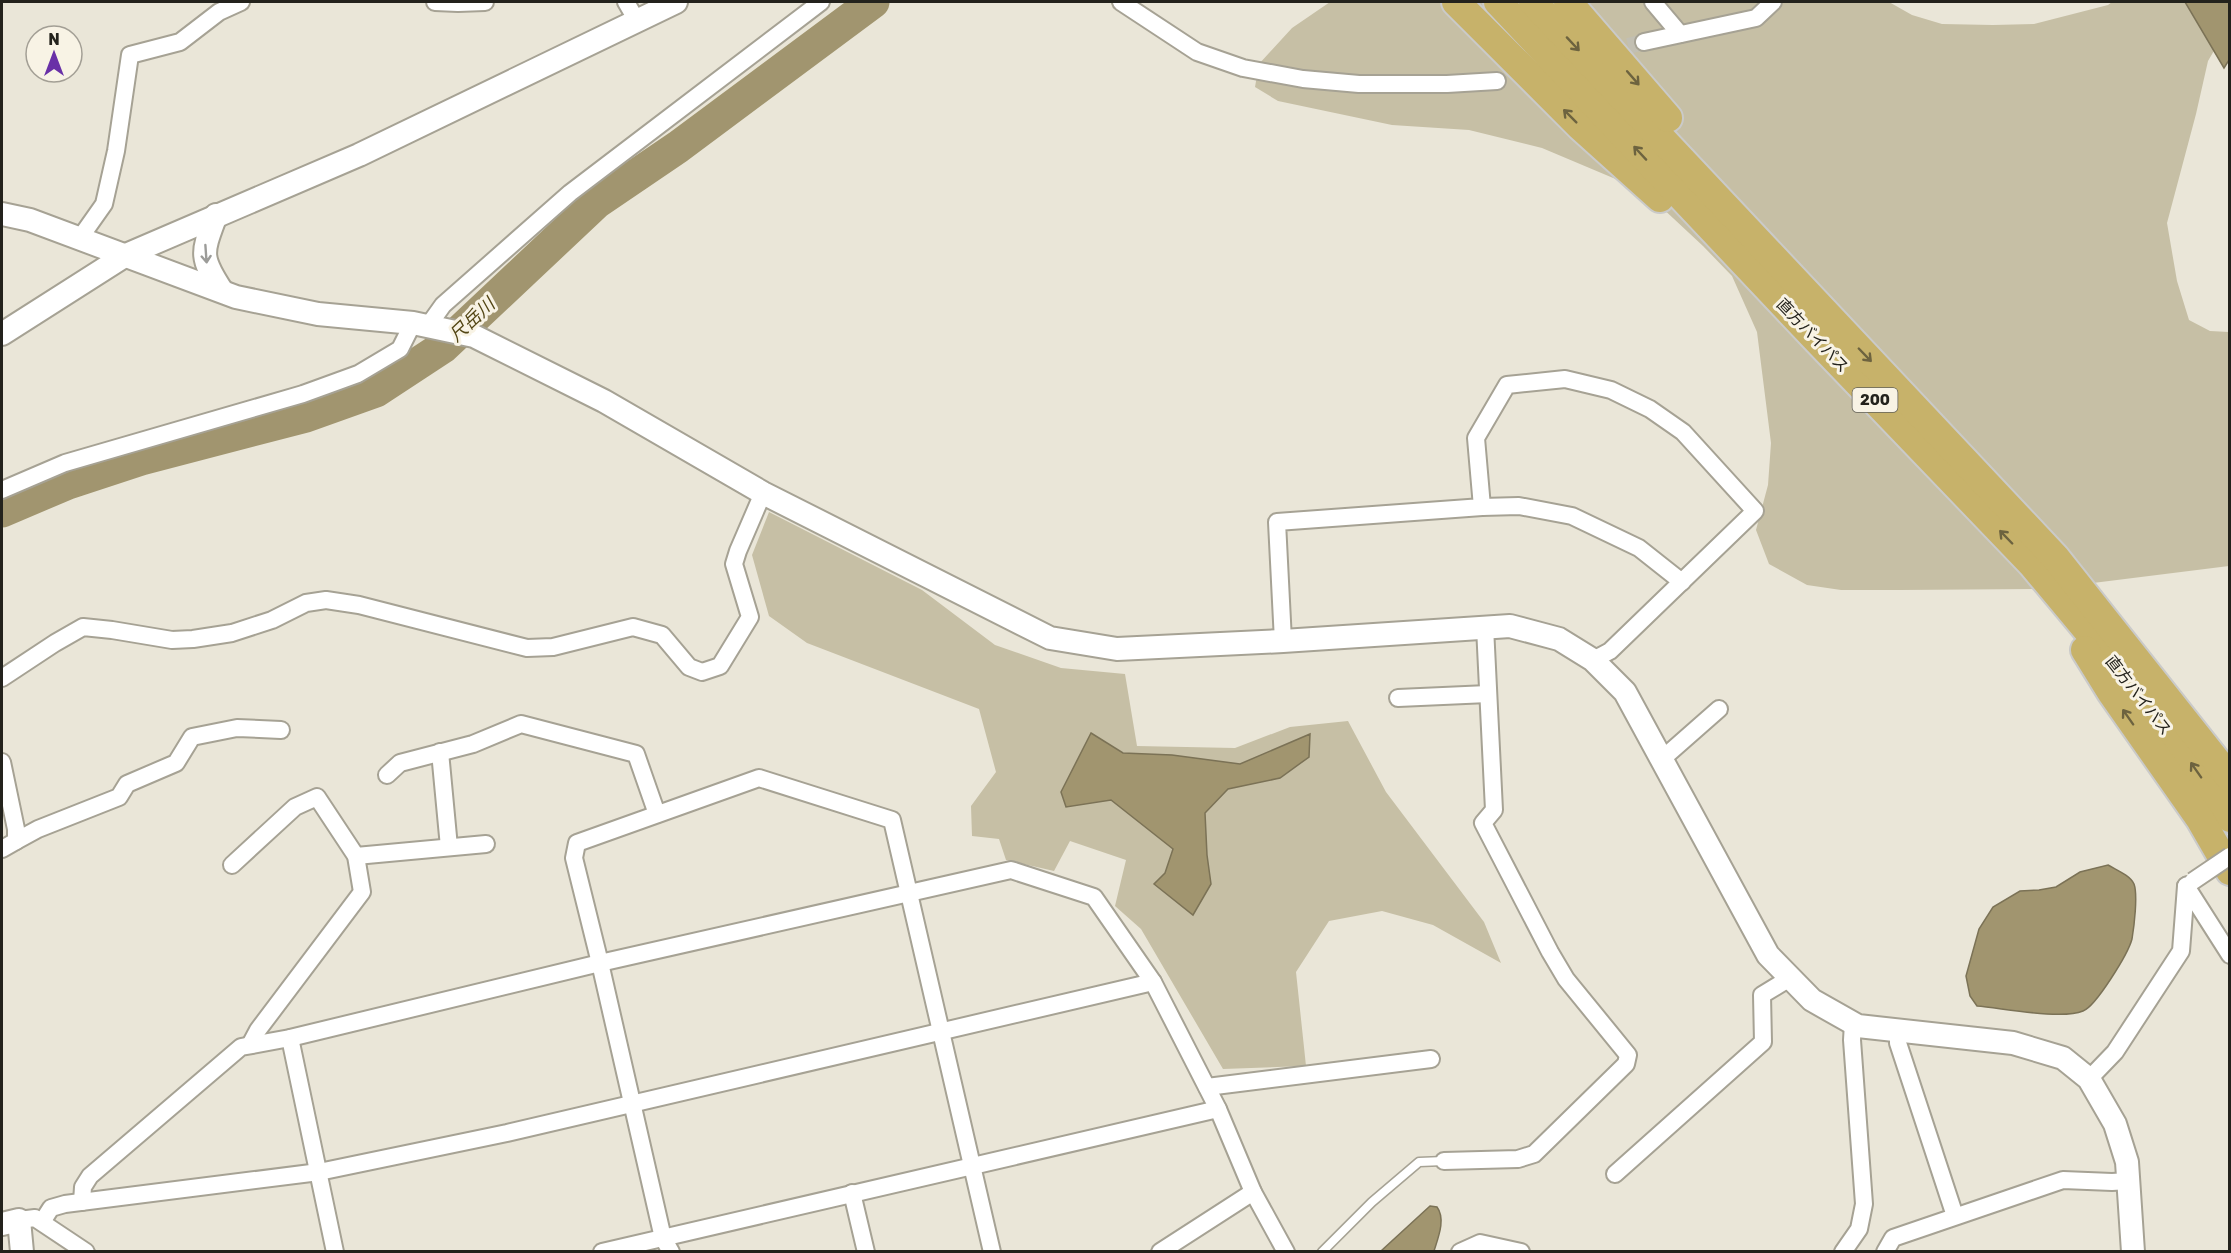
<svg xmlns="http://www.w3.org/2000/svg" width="2231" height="1253" viewBox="0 0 2231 1253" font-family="Rubik,'Noto Sans JP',sans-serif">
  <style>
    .green { fill: #c6bfa5 }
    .water { fill: #a1956f; stroke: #7b7256; stroke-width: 1.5 }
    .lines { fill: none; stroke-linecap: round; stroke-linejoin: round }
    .river { stroke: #a1956f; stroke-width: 33 }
    .street-tunnel { stroke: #c2bfb2; stroke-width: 16; stroke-dasharray: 16 8; stroke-linecap: butt }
    .lane-casing { stroke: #a6a294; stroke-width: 11 }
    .street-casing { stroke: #a6a294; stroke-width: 20 }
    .secondary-casing { stroke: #a6a294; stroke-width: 26 }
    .highway-casing { stroke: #cacac9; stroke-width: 32 }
    .lane { stroke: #fff; stroke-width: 8 }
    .street { stroke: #fff; stroke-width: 16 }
    .secondary { stroke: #fff; stroke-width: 22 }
    .highway { stroke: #c7b26a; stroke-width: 28 }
    .street-bridge-casing { stroke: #a6a294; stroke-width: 20; stroke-linecap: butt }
    .street-bridge { stroke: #fff; stroke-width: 16 }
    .oneway { stroke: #6d633f }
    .oneway2 { stroke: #9c9c99 }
    .labels { text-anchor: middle; stroke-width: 6; stroke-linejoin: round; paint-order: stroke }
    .shield { fill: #f8f3e5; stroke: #636158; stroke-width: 1.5 }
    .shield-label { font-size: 15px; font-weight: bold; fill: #23221c }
    .street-label { font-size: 16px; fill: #23221c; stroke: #f8f3e5 }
    .water-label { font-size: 18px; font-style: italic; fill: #534615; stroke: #f8f3e5 }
  </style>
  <rect width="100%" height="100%" fill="#eae6d8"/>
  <g class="green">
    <polygon points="1330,2 1889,2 1912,15 1942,24 1993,25 2034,24 2108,5 2112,2 2229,2 2229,25 2208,61 2196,114 2167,223 2177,281 2189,320 2210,331 2229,332 2229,566 2045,589 1901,590 1841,590 1807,585 1769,564 1756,530 1768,485 1771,443 1757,332 1732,276 1703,246 1644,191 1542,148 1469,130 1392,125 1278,101 1255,87 1259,64 1292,28"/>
    <polygon points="769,512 922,590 995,645 1061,668 1125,674 1137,746 1235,748 1290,727 1348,721 1386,792 1484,922 1501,963 1433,925 1382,911 1329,921 1296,972 1306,1066 1223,1069 1141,929 1115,906 1126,860 1070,841 1054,871 1006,860 999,839 972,836 971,806 996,772 979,709 807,643 769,616 752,555"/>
  </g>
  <g class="water">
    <polygon points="2185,2 2229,2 2229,60 2224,68"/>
    <polygon points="1091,733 1123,753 1172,755 1240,764 1310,734 1309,757 1280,778 1228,789 1205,813 1207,855 1211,884 1193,915 1154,884 1165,873 1173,849 1111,800 1066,807 1061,792"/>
    <path d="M 2108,865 C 2116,870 2130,875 2134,884 C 2138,895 2134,927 2132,939 C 2128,954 2096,1006 2083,1011 C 2061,1020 2002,1008 1977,1006 L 1970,996 L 1966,976 L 1979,929 L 1993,907 L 2020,891 L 2039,890 L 2056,887 L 2080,872 Z"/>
    <path d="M 1430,1206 L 1437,1207 C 1446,1219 1438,1238 1434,1251 L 1381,1251 Z"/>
  </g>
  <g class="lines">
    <polyline class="river" points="2,511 68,483 141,459 306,416 376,391 443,347 597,202 678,147 873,2"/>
    <polyline class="street-tunnel" points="1605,52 1644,42"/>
    <defs>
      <polyline id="lane" points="1322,1252 1372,1202 1419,1162 1444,1161"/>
      <g id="street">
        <polyline points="435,2 458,3 485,2"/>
        <polyline points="626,2 637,21"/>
        <polyline points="1121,2 1197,52 1243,68 1303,79 1359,84 1447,84 1497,81"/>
        <polyline points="1653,2 1680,34"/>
        <polyline points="1644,42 1756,18 1773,2"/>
        <polyline points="80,238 104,204 116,151 130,55 180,42 219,12 241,2"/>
        <polyline points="428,326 443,305 570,193 821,2"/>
        <polyline points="2,490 65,463 303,394 358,374 400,349 413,323"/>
        <polyline points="1482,507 1519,506 1572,516 1639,548 1682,582"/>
        <polyline points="1283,641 1277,522 1482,507 1476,438 1507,385 1565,379 1611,390 1650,409 1683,432 1755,511 1610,651 1593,660"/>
        <polyline points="2,678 55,643 83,627 112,630 172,640 193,639 232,633 272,620 306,603 326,600 359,605 527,648 553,647 633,627 662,635 689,667 702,672 720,666 750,617 734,564 738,551 763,493"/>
        <polyline points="1398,698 1488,694"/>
        <polyline points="440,752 449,847"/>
        <polyline points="1661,760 1719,709"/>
        <polyline points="2,762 16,829 16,841 2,849"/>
        <polyline points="387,775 400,763 473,744 521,724 636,754 657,814"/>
        <polyline points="16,841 38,829 119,797 127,784 176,763 192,737 237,728 281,730"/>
        <polyline points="356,856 486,844"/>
        <polyline points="232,865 295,807 317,797 356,856 362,892 258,1030 250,1045"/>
        <polyline points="2188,885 2186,886 2230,955"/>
        <polyline points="1898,1030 1898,1043 1955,1216"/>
        <polyline points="290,1038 335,1252"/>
        <polyline points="2089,1079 2115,1052 2181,951 2186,886"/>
        <polyline points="1207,1087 1431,1059"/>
        <polyline points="1444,1161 1518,1159 1534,1154 1626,1064 1628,1055 1566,979 1550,952 1483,823 1494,810 1485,627"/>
        <polyline points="1615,1174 1763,1042 1762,995 1790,978"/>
        <polyline points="852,1193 866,1252"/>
        <polyline points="82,1202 83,1187 90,1176 241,1047 290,1038 600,963 1011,870 1094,897 1153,982 1218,1109 1253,1192 1286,1252"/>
        <polyline points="19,1220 35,1218 86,1252"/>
        <polyline points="42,1222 51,1208 65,1204 319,1172 507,1133 1153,982"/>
        <polyline points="602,1252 1218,1109"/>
        <polyline points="671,1252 663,1238 600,963 574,858 577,843 759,778 892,820 992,1252"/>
        <polyline points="1160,1252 1253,1192"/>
        <polyline points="1460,1252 1480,1243 1521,1252"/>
        <polyline points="1843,1252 1859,1229 1864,1204 1852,1040 1853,1023"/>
        <polyline points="1885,1252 1893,1238 2063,1180 2112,1182 2128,1181"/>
      </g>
      <g id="secondary">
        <polyline points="2,214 30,220 236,297 318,314 413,323 474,336 604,401 763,493 1050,638 1117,649 1283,641 1510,626 1559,639 1593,660 1625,692 1768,955 1812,1000 1858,1026 2013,1043 2063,1058 2089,1079 2115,1124 2127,1162 2133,1252"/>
        <path d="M 216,215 C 202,253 199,256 222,291"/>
        <polyline points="2,334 126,255 359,155 676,2"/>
        <polyline points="2,1224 19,1220 22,1252"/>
      </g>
      <g id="highway">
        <polyline points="1456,2 1580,126 1660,198"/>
        <polyline points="1498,2 1815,338 2032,564 2152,708 2230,818"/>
        <polyline points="1533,2 2055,557 2230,778"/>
        <polyline points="1568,2 1668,118"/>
        <polyline points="2085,650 2111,692 2200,819 2230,871"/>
      </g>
    </defs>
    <use href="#lane" class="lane-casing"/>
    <use href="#street" class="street-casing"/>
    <use href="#secondary" class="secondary-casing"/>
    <use href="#highway" class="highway-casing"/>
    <use href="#lane" class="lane"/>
    <use href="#street" class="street"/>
    <use href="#secondary" class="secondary"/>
    <use href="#highway" class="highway"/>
    <defs>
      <polyline id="street-bridge" points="2193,881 2230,856"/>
    </defs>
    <use href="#street-bridge" class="street-bridge-casing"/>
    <use href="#street-bridge" class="street-bridge"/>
  </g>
  <defs><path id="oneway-shaft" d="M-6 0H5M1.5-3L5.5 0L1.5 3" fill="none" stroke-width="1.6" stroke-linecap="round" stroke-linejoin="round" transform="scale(1.5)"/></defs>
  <g class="oneway">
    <use href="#oneway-shaft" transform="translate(1573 44) rotate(47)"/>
    <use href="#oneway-shaft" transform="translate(1633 78) rotate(49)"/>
    <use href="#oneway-shaft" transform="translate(1570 116) rotate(-135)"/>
    <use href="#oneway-shaft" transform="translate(1640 153) rotate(-133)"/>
    <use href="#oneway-shaft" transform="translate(1865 355) rotate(46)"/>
    <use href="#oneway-shaft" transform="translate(2006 537) rotate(-134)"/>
    <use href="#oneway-shaft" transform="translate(2128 717) rotate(-125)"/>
    <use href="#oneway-shaft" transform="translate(2196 770) rotate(-125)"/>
  </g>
  <use class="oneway2" href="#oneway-shaft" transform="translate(206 254) rotate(86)"/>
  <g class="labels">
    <rect class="shield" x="1852.5" y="388" width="45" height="24" rx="4.5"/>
    <g class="shield-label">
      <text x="1875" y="405">200</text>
    </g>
    <g class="street-label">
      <text transform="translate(1813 335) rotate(46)" y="6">直方バイパス</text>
      <text transform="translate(2139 695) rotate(52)" y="6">直方バイパス</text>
    </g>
    <g class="water-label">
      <text transform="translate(472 320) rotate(-43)" y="6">尺岳川</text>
    </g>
  </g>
  <rect width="2231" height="1253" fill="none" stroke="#23221c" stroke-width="6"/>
  <g transform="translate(54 54)"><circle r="28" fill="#f8f3e5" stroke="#a39f95" stroke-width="1.5"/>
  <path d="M0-4.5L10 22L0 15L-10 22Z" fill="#6930a7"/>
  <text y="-9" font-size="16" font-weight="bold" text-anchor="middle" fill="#23221c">N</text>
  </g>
</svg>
